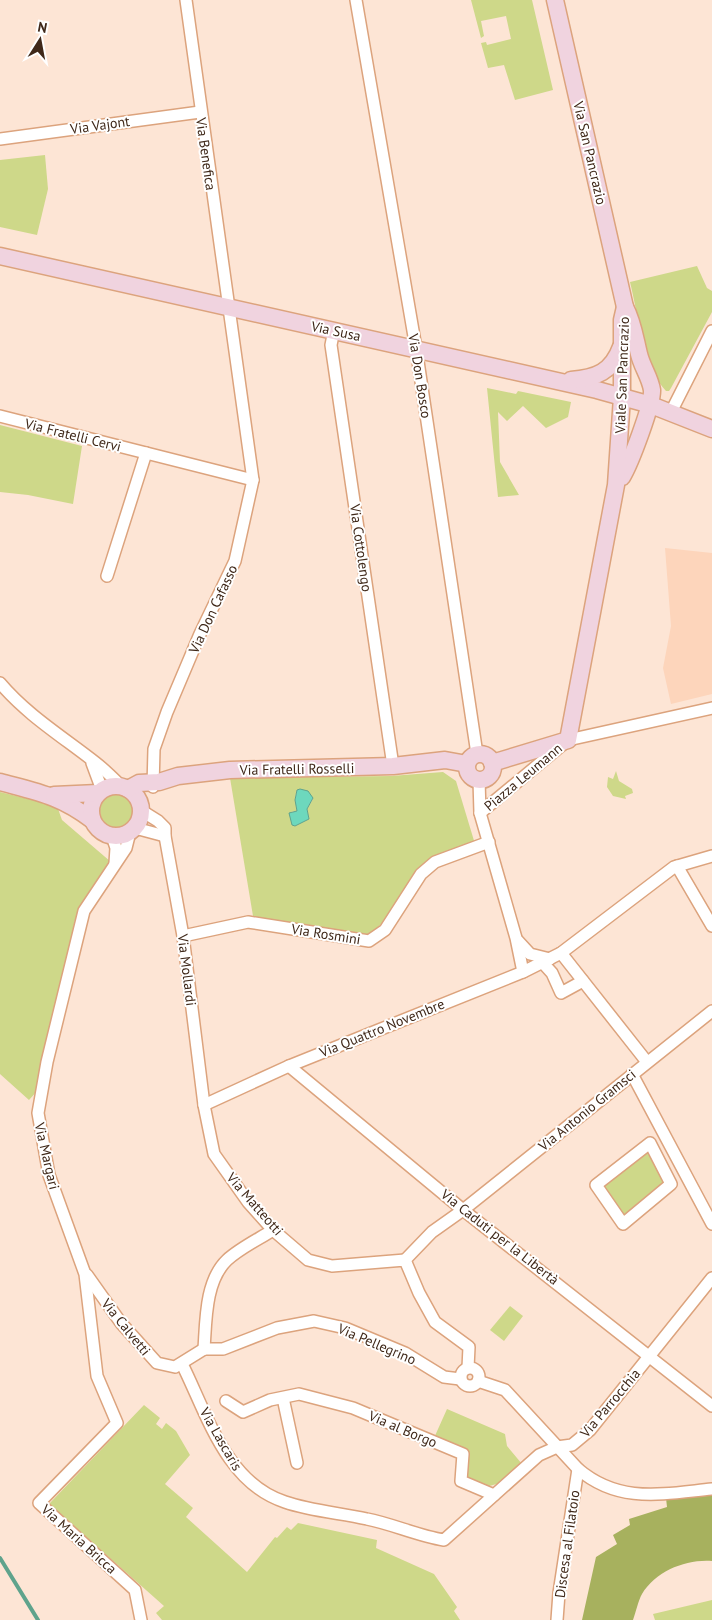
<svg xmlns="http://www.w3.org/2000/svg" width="712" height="1620" viewBox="0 0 712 1620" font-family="'PT Sans',sans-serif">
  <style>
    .built { fill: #fdd5bb }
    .green { fill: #ced889; fill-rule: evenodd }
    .forest { fill: #a7b15e }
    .water { fill: #6dd8bd; stroke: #5fa38c }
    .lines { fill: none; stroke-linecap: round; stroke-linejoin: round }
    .stream { stroke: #5fa38c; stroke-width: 4 }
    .street-casing { stroke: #dca37d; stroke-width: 14 }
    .secondary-casing { stroke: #dca37d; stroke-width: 19 }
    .street { stroke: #fff; stroke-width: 11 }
    .secondary { stroke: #f0d3df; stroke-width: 16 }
    .labels { text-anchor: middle; stroke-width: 4; stroke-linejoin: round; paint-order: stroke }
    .street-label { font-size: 14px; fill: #3f2819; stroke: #fff }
  </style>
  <rect width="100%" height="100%" fill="#fde5d5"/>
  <polygon class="built" points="665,548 712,553 712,694 671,704 663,668 671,626"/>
  <g class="green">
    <polygon points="471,0 532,0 553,90 515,100 504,65 488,68 481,43 486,42 487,45 511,39 506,16 481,21 484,36 481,38"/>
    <polygon points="45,155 48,189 37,235 0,227 0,160"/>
    <path d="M 697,266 L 707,288 L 712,291 L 712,312 L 671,388 L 669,391 L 666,391 C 644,368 638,314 630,282 Z"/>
    <polygon points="487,388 516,394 518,391 571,402 568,417 546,428 523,406 507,421 498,412 500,462 519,495 498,497"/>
    <polygon points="0,425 82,446 73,504 28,495 0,492"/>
    <polygon points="616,771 619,781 632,789 633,793 625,796 626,799 613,796 607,787 608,777 613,779"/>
    <path d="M 443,772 L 456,781 L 475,844 L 434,858 L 388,917 L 367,938 L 266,922 L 253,916 L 230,778 L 391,776 ZM 301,789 L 313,799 L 307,809 L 309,819 L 295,826 L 292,825 L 291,812 L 297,811 L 295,798 L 297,790 Z"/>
    <polygon points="0,792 57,806 62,820 111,862 77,913 79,914 75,920 37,1088 38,1090 29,1100 0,1074"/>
    <circle cx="117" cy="811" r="17"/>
    <polygon points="649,1147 668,1183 624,1220 599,1185"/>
    <polygon points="510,1306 523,1316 504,1341 490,1330"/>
    <polygon points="144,1405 160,1418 156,1424 162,1429 166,1423 176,1431 190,1455 165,1484 193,1508 186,1517 247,1572 275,1537 277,1538 287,1527 291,1530 298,1523 377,1540 376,1548 434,1574 457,1607 454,1611 460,1620 162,1620 156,1613 164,1606 49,1504"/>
    <polygon points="447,1409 505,1434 507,1446 522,1464 500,1483 486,1487 466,1478 469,1453 434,1438"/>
    <polygon points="712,1600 712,1620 655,1620 653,1614"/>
  </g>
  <path class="forest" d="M 712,1493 L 712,1561 C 686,1559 656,1571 642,1594 C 638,1601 636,1612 633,1620 L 582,1620 L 596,1557 L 617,1544 L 613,1535 L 630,1525 L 629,1519 L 667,1507 L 666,1498 Z"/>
  <polygon class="water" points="300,789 308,791 313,798 307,809 309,819 295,826 292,825 289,813 297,811 295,800 297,790"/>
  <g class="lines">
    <polyline class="stream" points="0,1558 38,1620"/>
    <defs>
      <g id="street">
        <polyline points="356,0 416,348 477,754"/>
        <polyline points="0,139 200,112"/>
        <polyline points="334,330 331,345 393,766"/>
        <polyline points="671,412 712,331"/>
        <polyline points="0,416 253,480"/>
        <polyline points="107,576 146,453"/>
        <path d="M 0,683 C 27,715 63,737 96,763 C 105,770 114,779 122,787"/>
        <polyline points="92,763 102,790"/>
        <polyline points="479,780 480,813 516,938 523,972"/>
        <polyline points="153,787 154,749 167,712 200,634 235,561 253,480 186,0"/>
        <polyline points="142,811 158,821 165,828 165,836 183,936 204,1105 214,1154 248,1202 273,1230 308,1260 332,1266 405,1260 419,1293 435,1322 469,1347 468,1368"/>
        <polyline points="480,813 568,740 712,708"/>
        <polyline points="135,828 165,836"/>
        <polyline points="130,832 126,848 84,911 47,1062 38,1113 49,1175 85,1274 97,1376 117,1423 39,1503 135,1590 141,1620"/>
        <polyline points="112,836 116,848 115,863"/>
        <polyline points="677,866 712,926"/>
        <polyline points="183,936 248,922 369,941 385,930 421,874 435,862 489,842"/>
        <polyline points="518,941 530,954 550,959"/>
        <polyline points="561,953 647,1062"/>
        <polyline points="542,962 552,973 561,993 583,981"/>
        <polyline points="289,1066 463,1210 712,1406"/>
        <polyline points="632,1074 712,1224"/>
        <polyline points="204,1105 289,1066 523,972 561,953 674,867 712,856"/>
        <polygon points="650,1143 671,1184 623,1224 596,1185"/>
        <polyline points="405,1260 432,1232 463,1210 712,1011"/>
        <polyline points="87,1275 121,1323 157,1363 175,1367 204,1349"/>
        <polyline points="204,1349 223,1349 277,1328 314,1321 345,1328 405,1353 444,1377 460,1379"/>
        <path d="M 204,1349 C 206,1321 205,1281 227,1260 C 240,1248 259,1239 273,1230"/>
        <path d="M 182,1364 C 207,1414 226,1483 285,1502 C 311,1511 341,1513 367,1519 C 393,1524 418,1536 444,1540 L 539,1455 L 557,1447 L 572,1445 L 590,1430 L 712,1278"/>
        <circle cx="470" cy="1377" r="9"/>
        <path d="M 478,1381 L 505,1390 L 578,1469 C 619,1504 662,1494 712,1489"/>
        <polyline points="283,1398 297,1463"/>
        <polyline points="226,1401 243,1412 270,1400 299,1394 353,1408 463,1454 461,1481 494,1495"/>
        <polyline points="557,1620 559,1593 578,1469"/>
      </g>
      <g id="secondary">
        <path d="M 555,0 L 625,307 C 633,322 635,338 639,354 C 642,367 650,377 652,390 C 653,404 630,464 622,477"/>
        <polyline points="0,256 597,390 651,405 712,429"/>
        <path d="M 571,380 C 596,378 612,372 621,347"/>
        <circle cx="480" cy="767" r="13"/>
        <polyline points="492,763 568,740 616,485 622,397 622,320 625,307"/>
        <path d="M 0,782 C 37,792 61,796 92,820"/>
        <circle cx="116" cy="811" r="25"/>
        <polyline points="128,789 139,783 159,782 178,776 230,770 393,766 445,760 467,764"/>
        <polyline points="54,795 98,793"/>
      </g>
    </defs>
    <use href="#street" class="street-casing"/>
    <use href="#secondary" class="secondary-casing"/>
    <use href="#street" class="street"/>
    <use href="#secondary" class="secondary"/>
  </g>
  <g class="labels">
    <g class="street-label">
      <text transform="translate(100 125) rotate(-8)" y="5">Via Vajont</text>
      <text transform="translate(590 153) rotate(77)" y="5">Via San Pancrazio</text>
      <text transform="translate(206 154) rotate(82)" y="5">Via Benefica</text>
      <text transform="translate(336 331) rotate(12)" y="5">Via Susa</text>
      <text transform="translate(622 375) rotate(-88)" y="5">Viale San Pancrazio</text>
      <text transform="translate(420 376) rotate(81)" y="5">Via Don Bosco</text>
      <text transform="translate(73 435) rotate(14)" y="5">Via Fratelli Cervi</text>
      <text transform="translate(361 548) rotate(82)" y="5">Via Cottolengo</text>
      <text transform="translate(213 609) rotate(-65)" y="5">Via Don Cafasso</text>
      <text transform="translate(297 769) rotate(-1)" y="5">Via Fratelli Rosselli</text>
      <text transform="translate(523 777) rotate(-40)" y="5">Piazza Leumann</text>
      <text transform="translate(326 934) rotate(9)" y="5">Via Rosmini</text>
      <text transform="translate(187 970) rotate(83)" y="5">Via Mollardi</text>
      <text transform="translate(382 1028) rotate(-22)" y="5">Via Quattro Novembre</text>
      <text transform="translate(587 1110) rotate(-39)" y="5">Via Antonio Gramsci</text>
      <text transform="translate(47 1156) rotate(77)" y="5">Via Margari</text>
      <text transform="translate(255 1204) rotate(49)" y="5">Via Matteotti</text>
      <text transform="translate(500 1237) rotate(38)" y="5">Via Caduti per la Libertà</text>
      <text transform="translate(126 1327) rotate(51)" y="5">Via Calvetti</text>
      <text transform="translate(377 1344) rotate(23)" y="5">Via Pellegrino</text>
      <text transform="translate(610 1403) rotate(-50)" y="5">Via Parrocchia</text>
      <text transform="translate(403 1429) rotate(23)" y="5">Via al Borgo</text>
      <text transform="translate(221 1439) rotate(60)" y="5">Via Lascaris</text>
      <text transform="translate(79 1539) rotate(42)" y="5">Via Maria Bricca</text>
      <text transform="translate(567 1544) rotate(-82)" y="5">Discesa al Filatoio</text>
    </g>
  </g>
  <g transform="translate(40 40) rotate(11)" stroke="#ffffff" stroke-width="4" paint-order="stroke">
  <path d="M0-4L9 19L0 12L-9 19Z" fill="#3f2819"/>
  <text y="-8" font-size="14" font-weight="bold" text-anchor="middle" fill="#3f2819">N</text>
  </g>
</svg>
